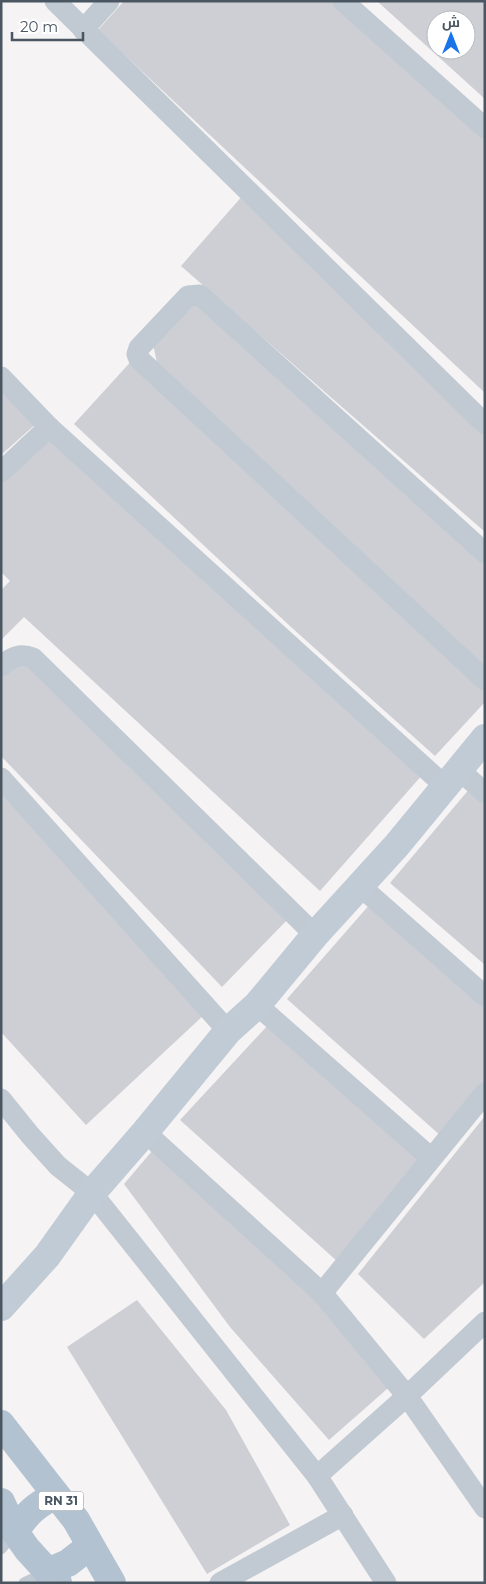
<svg xmlns="http://www.w3.org/2000/svg" width="486" height="1584" viewBox="0 0 486 1584" font-family="Montserrat,Cairo,sans-serif">
  <style>
    .building { fill: #cdcfd5; fill-rule: evenodd }
    .lines { fill: none; stroke-linecap: round; stroke-linejoin: round }
    .lane { stroke: #c1cad2; stroke-width: 11 }
    .street { stroke: #c1cad2; stroke-width: 21 }
    .secondary { stroke: #c1cbd6; stroke-width: 28 }
    .primary { stroke: #b3c2d1; stroke-width: 28 }
    .labels { text-anchor: middle; stroke-width: 4.5; stroke-linejoin: round; paint-order: stroke }
    .shield { fill: #fff; stroke: #808990; stroke-width: 1 }
    .shield-label { font-size: 12px; font-weight: bold; fill: #4a5661 }
  </style>
  <rect width="100%" height="100%" fill="#f5f3f3"/>
  <g class="building">
    <polygon points="124,1 332,1 485,137 485,393 98,30"/>
    <path d="M 377,1 L 485,1 L 485,99 ZM 436,20 L 466,20 L 466,50 L 436,50 Z"/>
    <polygon points="244,194 485,429 485,532 181,266"/>
    <polygon points="195,298 485,558 485,675 159,372 153,344"/>
    <polygon points="135,357 485,686 485,702 435,756 291,627 74,424"/>
    <polygon points="1,384 38,422 1,455"/>
    <polygon points="49,434 423,774 320,891 24,617 1,640 1,590 10,581 1,572 1,483"/>
    <polygon points="30,662 288,919 222,987 1,756 1,670"/>
    <polygon points="471,787 485,800 485,965 390,883"/>
    <polygon points="1,788 206,1013 86,1125 1,1032"/>
    <polygon points="371,903 485,1004 485,1082 441,1136 287,999"/>
    <polygon points="269,1024 422,1158 338,1262 180,1120"/>
    <polygon points="485,1116 485,1282 424,1339 358,1274"/>
    <polygon points="158,1144 322,1293 395,1382 329,1440 230,1327 124,1184"/>
    <polygon points="137,1300 226,1410 290,1525 207,1574 67,1347"/>
  </g>
  <g class="lines">
    <g class="lane">
      <polyline points="1,1549 15,1532"/>
      <polyline points="24,1583 47,1572"/>
    </g>
    <g class="street">
      <polyline points="55,1 485,424"/>
      <polyline points="343,1 485,128"/>
      <polyline points="83,30 109,1"/>
      <polyline points="1,377 49,427 445,786"/>
      <polyline points="1,472 49,427"/>
      <polyline points="485,553 200,295 188,296 139,348 137,354 139,359 485,680"/>
      <path d="M 1,666 C 12,657 20,653 33,658 L 315,935"/>
      <polyline points="458,769 485,793"/>
      <polyline points="1,778 228,1031"/>
      <polyline points="360,886 485,996"/>
      <polyline points="257,1005 431,1158"/>
      <polyline points="1,1099 30,1135 58,1166 92,1193 317,1476 386,1583"/>
      <polyline points="145,1132 322,1293 407,1396 485,1508"/>
      <polyline points="322,1293 485,1093"/>
      <polyline points="317,1476 407,1396 485,1322"/>
      <polyline points="220,1583 343,1515"/>
    </g>
    <polyline class="secondary" points="1,1307 47,1256 92,1193 145,1132 228,1031 257,1005 315,935 397,845 485,738"/>
    <g class="primary">
      <polyline points="1,1424 76,1520 112,1583"/>
      <polyline points="1,1502 15,1532 27,1549 58,1583"/>
      <path d="M 15,1532 C 27,1513 36,1505 56,1495"/>
      <polyline points="47,1572 68,1563 90,1546"/>
    </g>
  </g>
  <g class="labels">
    <rect class="shield" x="38.5" y="1491.5" width="45" height="19" rx="4"/>
    <g class="shield-label">
      <text x="61" y="1505">RN 31</text>
    </g>
  </g>
  <rect width="486" height="1584" fill="none" stroke="#4a5661" stroke-width="5"/>
  <g transform="translate(451 35)"><circle r="24" fill="#ffffff" stroke="#b7bbc0"/>
  <path d="M0-4L9 19L0 12L-9 19Z" fill="#1a73e8"/>
  <text y="-8" font-size="14" font-weight="bold" text-anchor="middle" fill="#4a5661">ش</text>
  </g>
  <path d="M12 32v8h71v-8" fill="none" stroke="#4a5661" stroke-width="2.5"/>
  <text x="20" y="32" font-size="15" fill="#4a5661" stroke="#ffffff" stroke-width="4" paint-order="stroke">20 m</text>
</svg>
